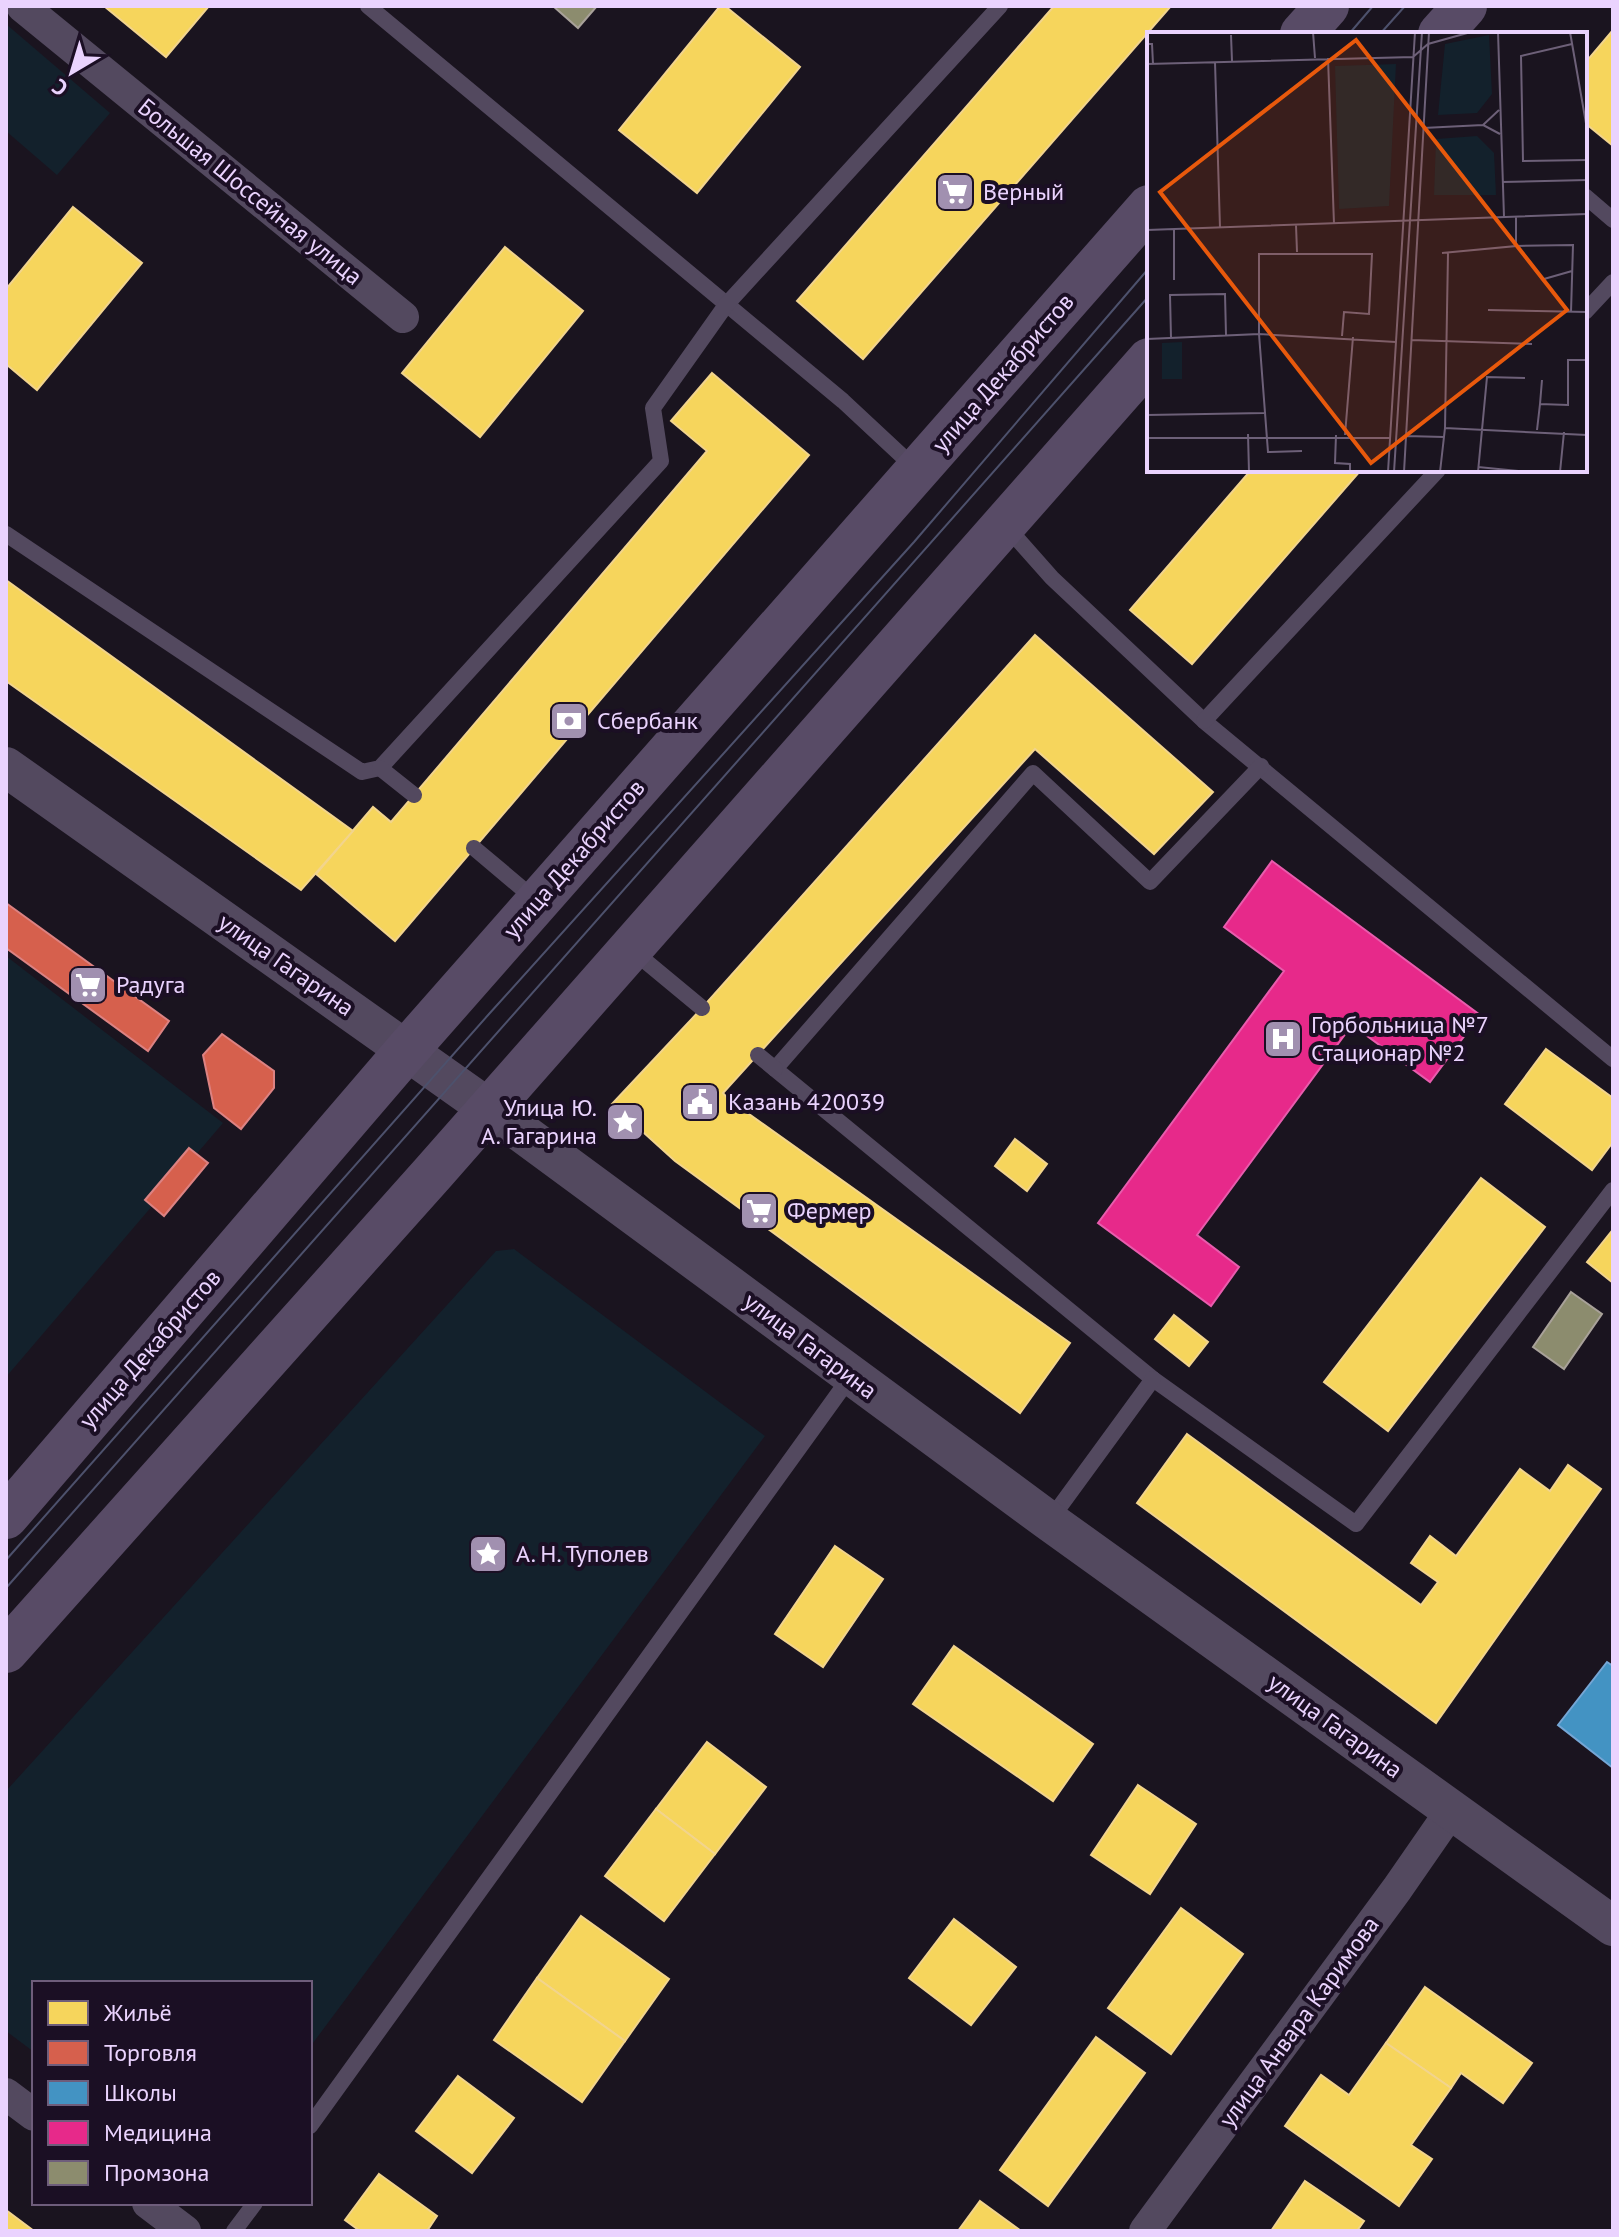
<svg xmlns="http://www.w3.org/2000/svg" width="1619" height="2237" viewBox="0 0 1619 2237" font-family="'PT Sans',sans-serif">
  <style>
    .green { fill: #13212c }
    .homes { fill: #f6d55c; stroke: #f2d48d; stroke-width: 2 }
    .shops { fill: #d6604d; stroke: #dc8282; stroke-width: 2 }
    .schools { fill: #4393c3; stroke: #75a6d5; stroke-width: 2 }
    .health { fill: #e7298a; stroke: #e85cad; stroke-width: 2 }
    .industry { fill: #8c8c6e; stroke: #a8a199; stroke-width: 2 }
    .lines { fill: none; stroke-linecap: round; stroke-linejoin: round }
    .service { stroke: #53495f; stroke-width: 16 }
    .minor { stroke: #53495f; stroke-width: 32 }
    .tertiary { stroke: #53495f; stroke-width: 40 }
    .secondary { stroke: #584b66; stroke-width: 44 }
    .tram { stroke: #4d516c; stroke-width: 2 }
    .labels { text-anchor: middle; stroke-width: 8; stroke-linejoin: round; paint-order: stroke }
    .street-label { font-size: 24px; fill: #ead3fe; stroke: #1b0f24 }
    .poi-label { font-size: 24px; fill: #ead3fe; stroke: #1b0f24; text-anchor: start }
    .inset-road { fill: none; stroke: #6d6078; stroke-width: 2 }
    .view { fill: #e8590c; fill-opacity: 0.15; stroke: #e8590c; stroke-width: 4 }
    .inset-edge { fill: none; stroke: #ead3fe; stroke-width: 4 }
  </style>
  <rect width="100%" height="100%" fill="#1a141f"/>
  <g class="green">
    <polygon points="6,24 110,113 57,175 6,131"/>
    <polygon points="6,956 223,1123 6,1377"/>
    <polygon points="514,1249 765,1436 310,2047 310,1983 34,1983 34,2052 6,2031 6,1791 496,1251"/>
  </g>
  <g class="homes">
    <polygon points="104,6 209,6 166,57"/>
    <polygon points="720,6 725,6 800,67 697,193 619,130"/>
    <polygon points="1054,6 1171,6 863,359 797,301"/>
    <polygon points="1613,30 1613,146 1585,123 1585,63"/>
    <polygon points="73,207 142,263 37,390 6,364 6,289"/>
    <polygon points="505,247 583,311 480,437 402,373"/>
    <polygon points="712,373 809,455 395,941 316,874 373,807 391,822 707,451 671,421"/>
    <polygon points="1251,470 1361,470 1192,664 1130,610"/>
    <polygon points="6,580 353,831 301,890 6,681"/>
    <polygon points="1035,635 1213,792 1154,854 1035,749 723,1093 728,1099 1070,1343 1020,1413 675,1161 612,1104 702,1008"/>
    <polygon points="1546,1049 1613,1098 1613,1142 1592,1170 1505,1104"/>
    <polygon points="1015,1139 1047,1164 1027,1191 995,1166"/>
    <polygon points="1481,1178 1545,1227 1388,1431 1324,1382"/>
    <polygon points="1611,1232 1613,1234 1613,1283 1587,1262"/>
    <polygon points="1174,1315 1208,1342 1189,1366 1155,1339"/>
    <polygon points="1187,1434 1421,1605 1438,1582 1411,1563 1430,1536 1456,1556 1520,1469 1550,1491 1568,1465 1601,1489 1436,1723 1137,1503"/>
    <polygon points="835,1546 883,1579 823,1667 775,1634"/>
    <polygon points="954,1646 1093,1744 1053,1801 913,1704"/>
    <polygon points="707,1742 766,1787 715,1854 656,1809"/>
    <polygon points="1138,1785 1196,1824 1150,1894 1091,1855"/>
    <polygon points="656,1809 715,1854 664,1921 605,1876"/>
    <polygon points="1181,1908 1243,1954 1171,2054 1108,2008"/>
    <polygon points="581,1916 669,1979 625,2041 537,1978"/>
    <polygon points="954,1919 1016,1967 971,2025 909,1978"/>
    <polygon points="537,1978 625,2041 582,2102 494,2040"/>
    <polygon points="1425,1987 1532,2063 1503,2103 1461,2073 1451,2088 1386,2043"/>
    <polygon points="1096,2037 1145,2073 1048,2206 1000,2170"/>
    <polygon points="1386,2043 1451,2088 1411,2145 1432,2159 1399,2206 1285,2126 1321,2075 1349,2095"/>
    <polygon points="458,2076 514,2118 472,2173 416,2131"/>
    <polygon points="379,2174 437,2216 427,2231 360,2231 345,2220"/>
    <polygon points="1305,2181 1364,2221 1357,2231 1271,2231"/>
    <polygon points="980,2201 1021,2231 958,2231"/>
    <polygon points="6,2210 34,2231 6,2231"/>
  </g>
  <g class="shops">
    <polygon points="6,903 169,1021 148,1051 6,948"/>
    <polygon points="222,1034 274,1071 274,1088 241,1129 214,1108 203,1055"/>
    <polygon points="189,1148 208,1163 164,1216 145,1200"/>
  </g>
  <polygon class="schools" points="1607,1662 1613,1666 1613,1768 1558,1725"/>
  <polygon class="health" points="1272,861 1480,1015 1430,1082 1352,1025 1197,1235 1239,1267 1211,1306 1098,1223 1284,971 1224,927"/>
  <g class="industry">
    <polygon points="553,6 597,6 578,28"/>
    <polygon points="1571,1292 1602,1314 1564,1369 1533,1347"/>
  </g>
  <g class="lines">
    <g class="service">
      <polyline points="368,6 843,401 916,469"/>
      <polyline points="1585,196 1613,220"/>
      <polyline points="1585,312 1613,282"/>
      <polyline points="1005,525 1052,578 1204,721 1613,1059"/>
      <polyline points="6,534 362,772 380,768 661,461 653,408 726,305 1000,6"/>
      <polyline points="1204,721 1438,470"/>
      <polyline points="1261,766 1150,882 1033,773 775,1069 1153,1379 1356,1524 1613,1190"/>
      <polyline points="380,768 414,795"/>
      <polyline points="474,848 537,901"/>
      <polyline points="632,950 702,1008"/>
      <polyline points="758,1055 775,1069"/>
      <polyline points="1050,1520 1153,1379"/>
      <polyline points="310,2126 851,1376"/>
      <polyline points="234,2231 255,2203"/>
    </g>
    <g class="minor">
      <polyline points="22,6 403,317"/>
      <polyline points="6,2094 34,2115"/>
      <polyline points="148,2203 185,2231"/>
      <polyline points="1145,2231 1397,1889 1451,1811"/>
    </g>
    <polyline class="tertiary" points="6,767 513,1126 1049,1521 1613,1926"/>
    <g class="secondary">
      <polyline points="1302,34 1327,6"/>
      <polyline points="1440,34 1465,6"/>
      <polyline points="6,1517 407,1050 1149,207"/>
      <polyline points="6,1651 433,1173 1149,360"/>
    </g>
    <g class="tram">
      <polyline points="1349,34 1373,6"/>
      <polyline points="1380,34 1405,6"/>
      <polyline points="6,1560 489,1014 914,542 1149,268"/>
      <polyline points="6,1588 1149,296"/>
    </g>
  </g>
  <defs>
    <symbol id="supermarket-square" viewBox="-11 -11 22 22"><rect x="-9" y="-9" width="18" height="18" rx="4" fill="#a190b0" stroke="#1b0f24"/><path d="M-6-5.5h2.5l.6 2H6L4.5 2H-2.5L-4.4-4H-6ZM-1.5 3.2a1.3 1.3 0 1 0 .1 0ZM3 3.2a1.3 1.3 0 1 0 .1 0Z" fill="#fff"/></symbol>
    <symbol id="bank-square" viewBox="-11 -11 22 22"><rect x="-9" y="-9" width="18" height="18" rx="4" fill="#a190b0" stroke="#1b0f24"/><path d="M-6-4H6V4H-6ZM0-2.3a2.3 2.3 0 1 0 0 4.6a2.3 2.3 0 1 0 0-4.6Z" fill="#fff"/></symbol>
    <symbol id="hospital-square" viewBox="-11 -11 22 22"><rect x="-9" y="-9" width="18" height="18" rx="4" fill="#a190b0" stroke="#1b0f24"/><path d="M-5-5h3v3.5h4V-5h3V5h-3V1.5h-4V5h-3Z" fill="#fff"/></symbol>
    <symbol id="civic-square" viewBox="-11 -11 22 22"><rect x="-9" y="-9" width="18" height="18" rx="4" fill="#a190b0" stroke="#1b0f24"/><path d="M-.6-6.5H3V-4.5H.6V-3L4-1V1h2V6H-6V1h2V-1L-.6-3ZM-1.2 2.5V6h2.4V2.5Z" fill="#fff"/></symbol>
    <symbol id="sight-square" viewBox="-11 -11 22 22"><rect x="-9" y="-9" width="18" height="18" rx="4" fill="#a190b0" stroke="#1b0f24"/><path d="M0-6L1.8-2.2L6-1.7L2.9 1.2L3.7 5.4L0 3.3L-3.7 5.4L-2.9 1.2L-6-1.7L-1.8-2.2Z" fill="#fff"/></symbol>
  </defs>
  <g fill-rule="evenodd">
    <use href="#supermarket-square" x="933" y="170" width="44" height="44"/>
    <use href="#bank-square" x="547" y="699" width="44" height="44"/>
    <use href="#supermarket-square" x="66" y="963" width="44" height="44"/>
    <use href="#hospital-square" x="1261" y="1017" width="44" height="44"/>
    <use href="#civic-square" x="678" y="1080" width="44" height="44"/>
    <use href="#sight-square" x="603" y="1100" width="44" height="44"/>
    <use href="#supermarket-square" x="737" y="1189" width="44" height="44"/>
    <use href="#sight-square" x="466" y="1532" width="44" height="44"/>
  </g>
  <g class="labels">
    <g class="street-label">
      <text transform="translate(250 192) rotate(39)" y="8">Большая Шоссейная улица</text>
      <text transform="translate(1003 373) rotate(-49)" y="8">улица Декабристов</text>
      <text transform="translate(574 859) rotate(-49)" y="8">улица Декабристов</text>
      <text transform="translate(286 965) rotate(35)" y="8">улица Гагарина</text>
      <text transform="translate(810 1346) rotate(37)" y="8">улица Гагарина</text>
      <text transform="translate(150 1349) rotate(-49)" y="8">улица Декабристов</text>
      <text transform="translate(1335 1726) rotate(36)" y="8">улица Гагарина</text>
      <text transform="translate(1299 2022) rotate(-54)" y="8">улица Анвара Каримова</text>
    </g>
    <g class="poi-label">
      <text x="983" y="200">Верный</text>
      <text x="597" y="729">Сбербанк</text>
      <text x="116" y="993">Радуга</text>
      <text x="1311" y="1033">Горбольница №7<tspan x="1311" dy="28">Стационар №2</tspan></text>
      <text x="728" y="1110">Казань 420039</text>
      <text x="597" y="1116" text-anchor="end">Улица Ю.<tspan x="597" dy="28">А. Гагарина</tspan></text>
      <text x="787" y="1219">Фермер</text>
      <text x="516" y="1562">А. Н. Туполев</text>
    </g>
  </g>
  <g transform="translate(1147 32)">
    <rect width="440" height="440" fill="#1a141f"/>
    <path d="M 342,3 L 345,62 L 330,81 L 291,83 L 298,12 ZM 249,32 L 242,174 L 192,177 L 188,34 ZM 330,104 L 347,121 L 349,163 L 287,163 L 289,107 ZM 35,310 L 35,347 L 15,347 L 15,311 Z" fill="#13212c"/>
    <path class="inset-road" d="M 166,0 L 168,26M 351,0 L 357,185M 423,0 L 440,97M 84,3 L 85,29M 0,12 L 5,12 L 6,32M 425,12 L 374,24 L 376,129 L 440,128M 181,26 L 187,192M 68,30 L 73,196M 0,32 L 266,25 L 281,12 L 324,0M 352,78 L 336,93 L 353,102M 276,96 L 336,93M 355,150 L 440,148M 149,193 L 150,220M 0,198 L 440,182M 27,198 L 27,248M 369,214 L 426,213 L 424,280M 295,221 L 369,214 L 369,185M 397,247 L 425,239M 341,278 L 440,280M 24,306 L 23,263 L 78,262 L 79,303M 0,307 L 112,302 L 112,222 L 225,222 L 222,282 L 197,280 L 195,304M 264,308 L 385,312M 393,372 L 395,348M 0,383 L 117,381M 298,396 L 301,221M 390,398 L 393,372 L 421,373 L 421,328 L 440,328M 101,402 L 102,440M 189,403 L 188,431 L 203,432 L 203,440M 198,403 L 206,305M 259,404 L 297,405M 0,406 L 243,406M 155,419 L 121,420 L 112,302 L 249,310M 331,435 L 381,440M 241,440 L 268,0M 247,440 L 275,0M 257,440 L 282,0M 293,440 L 298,396 L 440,403M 331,440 L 340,345 L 378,346M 413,440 L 417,400"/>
    <path class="view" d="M 209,8 L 420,278 L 224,431 L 13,160 Z"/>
    <rect width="440" height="440" class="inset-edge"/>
  </g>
  <rect width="1619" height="2237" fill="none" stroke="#ead3fe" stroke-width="16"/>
  <rect x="32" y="1981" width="280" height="224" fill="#1b0f24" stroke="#6e5d7b" stroke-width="2"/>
  <rect x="48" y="2001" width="40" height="24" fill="#f6d55c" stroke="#6e5d7b" stroke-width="2"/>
  <text x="104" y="2021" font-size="24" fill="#ead3fe">Жильё</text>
  <rect x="48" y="2041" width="40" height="24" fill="#d6604d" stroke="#6e5d7b" stroke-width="2"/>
  <text x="104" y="2061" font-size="24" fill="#ead3fe">Торговля</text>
  <rect x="48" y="2081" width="40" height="24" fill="#4393c3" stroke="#6e5d7b" stroke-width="2"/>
  <text x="104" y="2101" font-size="24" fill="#ead3fe">Школы</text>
  <rect x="48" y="2121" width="40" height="24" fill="#e7298a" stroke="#6e5d7b" stroke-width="2"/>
  <text x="104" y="2141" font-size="24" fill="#ead3fe">Медицина</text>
  <rect x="48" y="2161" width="40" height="24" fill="#8c8c6e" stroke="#6e5d7b" stroke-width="2"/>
  <text x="104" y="2181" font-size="24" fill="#ead3fe">Промзона</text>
  <g transform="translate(72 72) rotate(218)" stroke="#1b0f24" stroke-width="6" paint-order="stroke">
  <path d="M0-6L14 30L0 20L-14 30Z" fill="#ead3fe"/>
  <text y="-12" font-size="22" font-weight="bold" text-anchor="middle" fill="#ead3fe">С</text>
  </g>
</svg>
